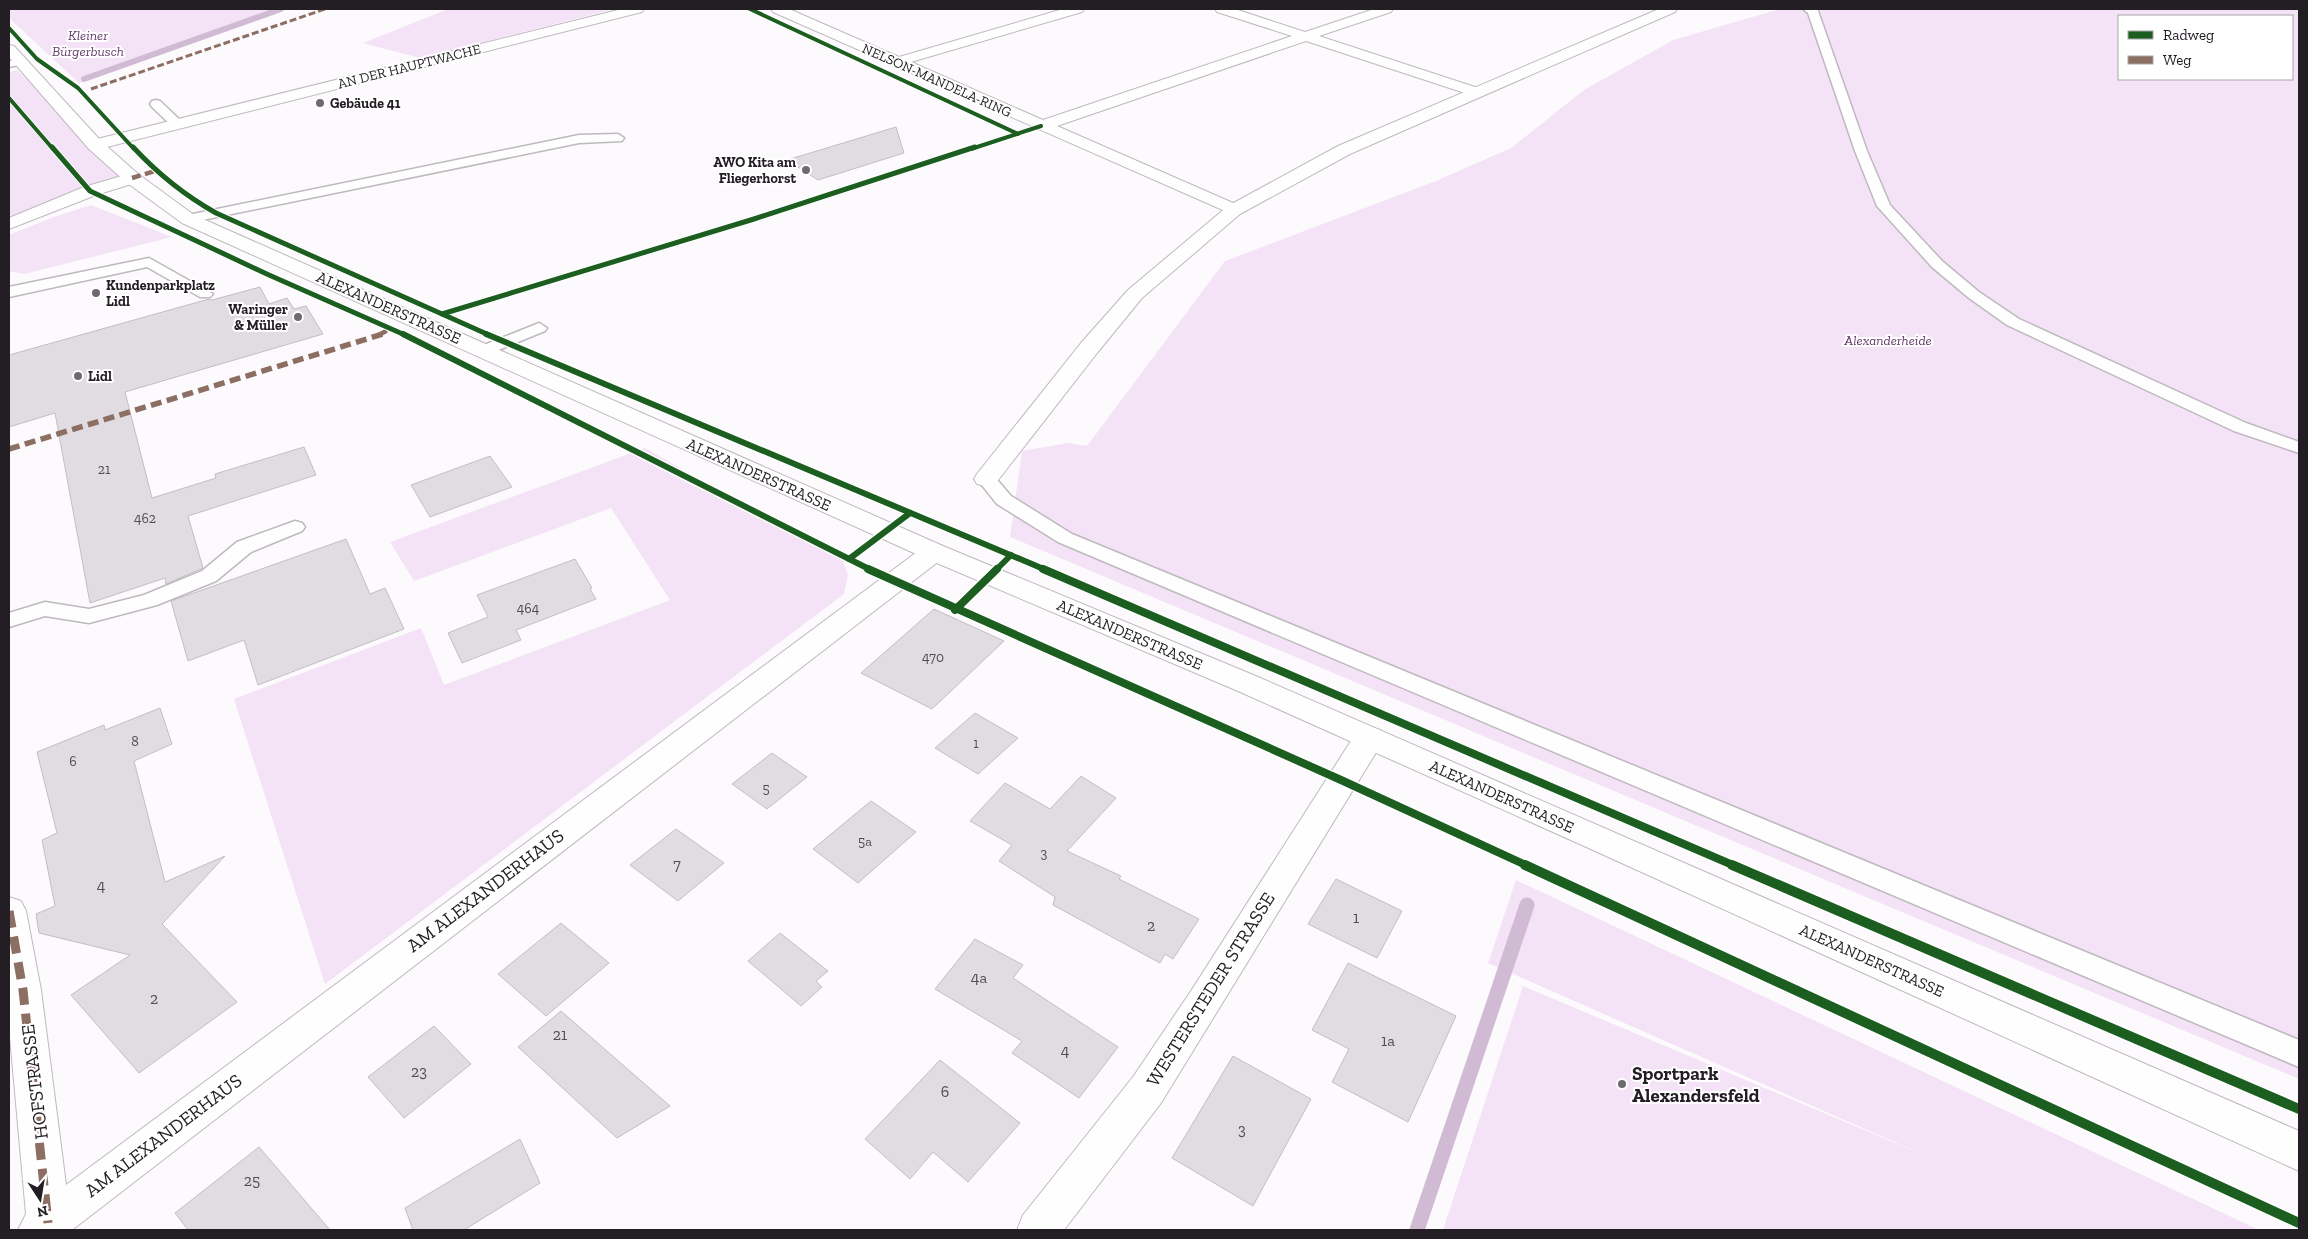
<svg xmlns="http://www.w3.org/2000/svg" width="2308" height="1239" viewBox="0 0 2308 1239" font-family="'Zilla Slab',serif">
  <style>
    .green { fill: #f4e2f6; fill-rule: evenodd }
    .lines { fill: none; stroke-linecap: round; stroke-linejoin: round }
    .stream-far1 { stroke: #d1bad4; stroke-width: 6 }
    .stream { stroke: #d1bad4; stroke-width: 15 }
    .building { fill: #e1dce2; stroke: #c2bec3 }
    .service-casing { stroke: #beb9be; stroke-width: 3 }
    .minor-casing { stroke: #beb9be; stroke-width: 2 }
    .tertiary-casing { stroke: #beb9be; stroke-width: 2 }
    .secondary-casing { stroke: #beb9be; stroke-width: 2 }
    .service { fill: #fffeff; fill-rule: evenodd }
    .minor { fill: #fffeff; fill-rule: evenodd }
    .tertiary { fill: #fffeff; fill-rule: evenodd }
    .secondary { fill: #fffeff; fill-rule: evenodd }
    .quiet-far3 { stroke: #8d6e63; stroke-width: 3; stroke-dasharray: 7 3; stroke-linecap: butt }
    .quiet-far2 { stroke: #8d6e63; stroke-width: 4.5; stroke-dasharray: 9 4.5; stroke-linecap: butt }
    .quiet-far1 { stroke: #8d6e63; stroke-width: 5.5; stroke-dasharray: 11 5.5; stroke-linecap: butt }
    .quiet { stroke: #8d6e63; stroke-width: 9; stroke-dasharray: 17 9; stroke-linecap: butt }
    .cycleway-far4-casing { stroke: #fff; stroke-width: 5.5 }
    .cycleway-far3-casing { stroke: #fff; stroke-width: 7 }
    .cycleway-far2-casing { stroke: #fff; stroke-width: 9 }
    .cycleway-far1-casing { stroke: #fff; stroke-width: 11 }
    .cycleway-casing { stroke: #fff; stroke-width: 13 }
    .cycleway-far4 { stroke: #1b5e20; stroke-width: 4 }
    .cycleway-far3 { stroke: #1b5e20; stroke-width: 5 }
    .cycleway-far2 { stroke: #1b5e20; stroke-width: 6 }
    .cycleway-far1 { stroke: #1b5e20; stroke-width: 8 }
    .cycleway { stroke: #1b5e20; stroke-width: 10 }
    .poi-dot { fill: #6f6a70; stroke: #fff; stroke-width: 2 }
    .labels { text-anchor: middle; stroke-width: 4; stroke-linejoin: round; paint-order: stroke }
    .far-park-label { font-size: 14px; font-style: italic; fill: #653c6c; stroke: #fff }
    .far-street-label { font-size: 14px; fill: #231d24; stroke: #fff }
    .far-poi-label { font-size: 14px; font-weight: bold; fill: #231d24; stroke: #fff; text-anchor: start }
    .number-label { font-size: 14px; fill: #524d54 }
    .street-label { font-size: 16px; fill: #231d24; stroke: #fff }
    .near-number-label { font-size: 16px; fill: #524d54 }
    .near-street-label { font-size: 19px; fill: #231d24; stroke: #fff }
    .near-poi-label { font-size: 19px; font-weight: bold; fill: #231d24; stroke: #fff; text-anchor: start }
  </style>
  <rect width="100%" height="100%" fill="#fcfafc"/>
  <g class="green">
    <polygon points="9,9 283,9 79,83 9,18"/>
    <polygon points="448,9 614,9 420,58 363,43"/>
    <path d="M 1780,9 L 2299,9 L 2299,1079 L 1010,537 L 1022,451 L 1068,443 L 1087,446 L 1225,261 L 1436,181 L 1511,148 L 1584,90 L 1673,40 ZM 2119,16 L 2292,16 L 2292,79 L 2119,79 Z"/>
    <polygon points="17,70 132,178 9,224 9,72"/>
    <polygon points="91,205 172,237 24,274 9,271 9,235 51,218"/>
    <polygon points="645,448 843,561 848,575 844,594 325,984 234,699 421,628 444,685 670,600 611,508 414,581 390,542"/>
    <polygon points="1516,880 2259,1230 1443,1230 1523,986 1933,1159 1488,963"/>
  </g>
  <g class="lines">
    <polyline class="stream-far1" points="84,79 281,9"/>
    <polyline class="stream" points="1417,1230 1527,905"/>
  </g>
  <g class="building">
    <polygon points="896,127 904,153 818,180 787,160"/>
    <polygon points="260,287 269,304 287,298 294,309 306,306 323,334 125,392 152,498 216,478 215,474 304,447 316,475 188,516 203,568 166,584 165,578 90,603 55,413 9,427 9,355 209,299 212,300"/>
    <polygon points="490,456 512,487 430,517 411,485"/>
    <polygon points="346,539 370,594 385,588 404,629 258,685 244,640 188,661 171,601"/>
    <polygon points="575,559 592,588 590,589 596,599 516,630 521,640 462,663 448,633 488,617 477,595"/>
    <polygon points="934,609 1004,641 932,709 861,673"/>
    <polygon points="160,708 172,744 134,761 165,882 225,856 162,924 237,1002 139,1073 71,995 130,955 39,933 36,914 55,906 42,840 57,833 37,752 104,725 105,730"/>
    <polygon points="975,713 1018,738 978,774 935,748"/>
    <polygon points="772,753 807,777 767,809 732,784"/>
    <polygon points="1081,776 1116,798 1067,851 1121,876 1119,879 1199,919 1173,959 1165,954 1160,963 1053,905 1055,897 999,861 1012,845 970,821 1005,783 1050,809"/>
    <polygon points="871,801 916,832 858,883 813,849"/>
    <polygon points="676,829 724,863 678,901 630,865"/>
    <polygon points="1336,879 1402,911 1377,958 1308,924"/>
    <polygon points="561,923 609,963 546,1016 498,974"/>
    <polygon points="780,933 828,971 816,981 822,987 801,1006 748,961"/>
    <polygon points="975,939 1023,965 1013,978 1118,1047 1079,1098 1012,1053 1022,1041 935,989"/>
    <polygon points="1348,963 1456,1016 1408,1122 1332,1082 1349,1049 1312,1030"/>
    <polygon points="561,1011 670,1106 617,1138 518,1047"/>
    <polygon points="434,1026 471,1064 404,1118 368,1077"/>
    <polygon points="1233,1056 1311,1099 1253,1206 1172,1158"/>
    <polygon points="940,1060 1020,1123 968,1182 933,1152 910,1179 865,1139"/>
    <polygon points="520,1139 540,1183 464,1230 413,1230 405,1208"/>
    <polygon points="259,1147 330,1230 188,1230 175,1213"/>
  </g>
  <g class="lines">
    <defs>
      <g id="service">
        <polygon points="1803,9 1817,9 1818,11 1867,151 1890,205 1942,261 1979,292 2019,319 2246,423 2299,442 2299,453 2234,431 2007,325 1969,298 1932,267 1877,206 1855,151 1808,13"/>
        <polygon points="20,59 26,62 24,64 9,67 9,61"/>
        <polygon points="156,100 160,101 181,121 183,124 181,127 173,127 152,107 150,104 152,101"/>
        <polygon points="618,134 624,138 622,141 579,143 188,223 181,219 188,215 579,135"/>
        <polygon points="149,258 213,294 210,297 200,297 147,267 9,297 9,287"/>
        <polygon points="539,323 547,328 545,331 491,353 479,353 477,350 479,347"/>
        <polygon points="986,473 993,475 1011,496 1072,534 2299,1040 2299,1067 1058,542 997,504 977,479 979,475"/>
        <polygon points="295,521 302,523 305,527 302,531 251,552 216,581 157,605 89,623 45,616 9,627 9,613 45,602 89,609 144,595 202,571 237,542"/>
      </g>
      <g id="minor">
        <polygon points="622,9 644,9 642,12 95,150 89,149 87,145 89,141"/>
        <polygon points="771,9 789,9 899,57 1063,9 1084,9 1082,12 911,62 1043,120 1292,36 1217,12 1215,9 1235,9 1305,32 1374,9 1393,9 1391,12 1319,36 1481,89 1484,92 1481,95 1471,95 1306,41 1057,126 1240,206 1243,210 1240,214 1234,215 773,12"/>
        <polygon points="132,173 138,174 141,178 138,182 96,195 9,229 9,218 84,187"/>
        <polygon points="934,544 943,546 947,552 943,558 72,1230 18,1230 26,1214 9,1026 9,897 21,901 26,911 41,990 66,1185 925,546"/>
        <polygon points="1369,727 1380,730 1384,738 1380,746 1161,1103 1064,1230 1017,1230 1023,1215 1133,1077 1191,991 1358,730"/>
      </g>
      <polygon id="tertiary" points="1659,9 1677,9 1675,12 1350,154 1240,214 1142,298 1097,353 995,484 986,486 977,484 974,479 977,474 1081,343 1128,290 1228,206 1338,146"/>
      <polygon id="secondary" points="9,45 14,46 101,141 138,174 194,215 943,546 1258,677 2299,1131 2299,1171 1593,850 1238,691 925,558 182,223 126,182 89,149 9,57"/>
    </defs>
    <use href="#service" class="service-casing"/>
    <use href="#minor" class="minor-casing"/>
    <use href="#tertiary" class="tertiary-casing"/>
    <use href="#secondary" class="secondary-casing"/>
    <use href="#service" class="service"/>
    <use href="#minor" class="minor"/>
    <use href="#tertiary" class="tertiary"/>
    <use href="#secondary" class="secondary"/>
    <polyline class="quiet-far3" points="91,89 325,9"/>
    <g class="quiet-far2">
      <polyline points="132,178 155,171"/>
      <polyline points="379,335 391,328"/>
    </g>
    <polyline class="quiet-far1" points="9,449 383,334"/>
    <polyline class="quiet" points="9,911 23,990 48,1223"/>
    <defs>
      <g id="cycleway-far4">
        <polyline points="750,9 1018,134"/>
        <polyline points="9,28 37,59 78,88 134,149"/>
        <polyline points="9,98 53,149"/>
        <polyline points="971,149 1041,126"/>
      </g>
      <g id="cycleway-far3">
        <polyline points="52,147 90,191 269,275 405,335"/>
        <path d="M 133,147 C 158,174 184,195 216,213 L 489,335"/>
        <polyline points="442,314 754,219 975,147"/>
      </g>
      <g id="cycleway-far2">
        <polyline points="403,334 871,570"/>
        <polyline points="486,334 1046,570"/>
        <polyline points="849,559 910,513"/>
        <polyline points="996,570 1011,555"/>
      </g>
      <g id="cycleway-far1">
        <polyline points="868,569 1341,780 1528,866"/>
        <polyline points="1043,569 1735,866"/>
        <polyline points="955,610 997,569"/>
      </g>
      <g id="cycleway">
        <polyline points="1525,865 2299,1223"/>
        <polyline points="1732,865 2299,1109"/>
      </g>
    </defs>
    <use href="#cycleway-far4" class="cycleway-far4-casing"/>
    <use href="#cycleway-far3" class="cycleway-far3-casing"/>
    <use href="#cycleway-far2" class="cycleway-far2-casing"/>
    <use href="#cycleway-far1" class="cycleway-far1-casing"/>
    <use href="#cycleway" class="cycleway-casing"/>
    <use href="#cycleway-far4" class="cycleway-far4"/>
    <use href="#cycleway-far3" class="cycleway-far3"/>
    <use href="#cycleway-far2" class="cycleway-far2"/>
    <use href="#cycleway-far1" class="cycleway-far1"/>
    <use href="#cycleway" class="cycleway"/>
  </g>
  <g class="poi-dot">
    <circle cx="320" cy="103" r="5"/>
    <circle cx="806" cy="170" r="5"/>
    <circle cx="96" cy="293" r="5"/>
    <circle cx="298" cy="317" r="5"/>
    <circle cx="78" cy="376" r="5"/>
    <circle cx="1622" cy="1084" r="5"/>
  </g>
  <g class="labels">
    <g class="far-park-label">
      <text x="88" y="40">Kleiner<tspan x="88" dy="16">Bürgerbusch</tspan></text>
      <text x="1888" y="345">Alexanderheide</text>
    </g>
    <g class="far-street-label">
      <text transform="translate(409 66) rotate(-14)" y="5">AN DER HAUPTWACHE</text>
      <text transform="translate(937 80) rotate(24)" y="5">NELSON-MANDELA-RING</text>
    </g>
    <g class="far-poi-label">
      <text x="330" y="108">Gebäude 41</text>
      <text x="796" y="167" text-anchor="end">AWO Kita am<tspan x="796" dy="16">Fliegerhorst</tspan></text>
      <text x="106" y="290">Kundenparkplatz<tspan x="106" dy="16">Lidl</tspan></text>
      <text x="288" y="314" text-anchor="end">Waringer<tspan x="288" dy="16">&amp; Müller</tspan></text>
      <text x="88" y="381">Lidl</text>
    </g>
    <g class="number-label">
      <text x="104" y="474">21</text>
      <text x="145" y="523">462</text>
      <text x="528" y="613">464</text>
      <text x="933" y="662">470</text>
      <text x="135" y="746">8</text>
      <text x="976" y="748">1</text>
      <text x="73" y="766">6</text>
      <text x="766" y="793">5</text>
      <text x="865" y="846">5a</text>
      <text x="1044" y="858">3</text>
    </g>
    <g class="street-label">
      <text transform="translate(389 307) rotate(24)" y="6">ALEXANDERSTRASSE</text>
      <text transform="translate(759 474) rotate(24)" y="6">ALEXANDERSTRASSE</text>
      <text transform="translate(1130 634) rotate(23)" y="6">ALEXANDERSTRASSE</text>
      <text transform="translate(1502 796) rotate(24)" y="6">ALEXANDERSTRASSE</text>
      <text transform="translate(1872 960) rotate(24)" y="6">ALEXANDERSTRASSE</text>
    </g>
    <g class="near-number-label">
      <text x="677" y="870">7</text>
      <text x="101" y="891">4</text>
      <text x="1356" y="923">1</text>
      <text x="1151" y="931">2</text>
      <text x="979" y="983">4a</text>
      <text x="154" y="1004">2</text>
      <text x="560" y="1040">21</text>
      <text x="1388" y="1046">1a</text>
      <text x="1065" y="1056">4</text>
      <text x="419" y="1077">23</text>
      <text x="945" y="1097">6</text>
      <text x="1242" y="1135">3</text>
      <text x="252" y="1186">25</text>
    </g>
    <g class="near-street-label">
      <text transform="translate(485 890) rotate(-37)" y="7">AM ALEXANDERHAUS</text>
      <text transform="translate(1210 989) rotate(-58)" y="7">WESTERSTEDER STRASSE</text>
      <text transform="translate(34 1082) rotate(-97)" y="7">HOFSTRASSE</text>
      <text transform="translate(163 1135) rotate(-37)" y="7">AM ALEXANDERHAUS</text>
    </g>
    <g class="near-poi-label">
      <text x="1632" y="1080">Sportpark<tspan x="1632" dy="22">Alexandersfeld</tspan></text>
    </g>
  </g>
  <rect width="2308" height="1239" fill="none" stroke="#231d24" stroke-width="20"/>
  <rect x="2118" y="15" width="175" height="65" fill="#ffffff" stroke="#a7a5a7"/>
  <rect x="2128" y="31" width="25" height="8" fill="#1b5e20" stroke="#a7a5a7"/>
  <text x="2163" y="40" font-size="15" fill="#231d24">Radweg</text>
  <rect x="2128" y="56" width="25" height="8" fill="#8d6e63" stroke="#a7a5a7"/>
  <text x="2163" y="65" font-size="15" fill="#231d24">Weg</text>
  <g transform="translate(40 1199) rotate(168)" stroke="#ffffff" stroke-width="4" paint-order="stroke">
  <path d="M0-4L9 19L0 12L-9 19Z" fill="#231d24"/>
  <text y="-8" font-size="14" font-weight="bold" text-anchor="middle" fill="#231d24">N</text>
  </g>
</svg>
